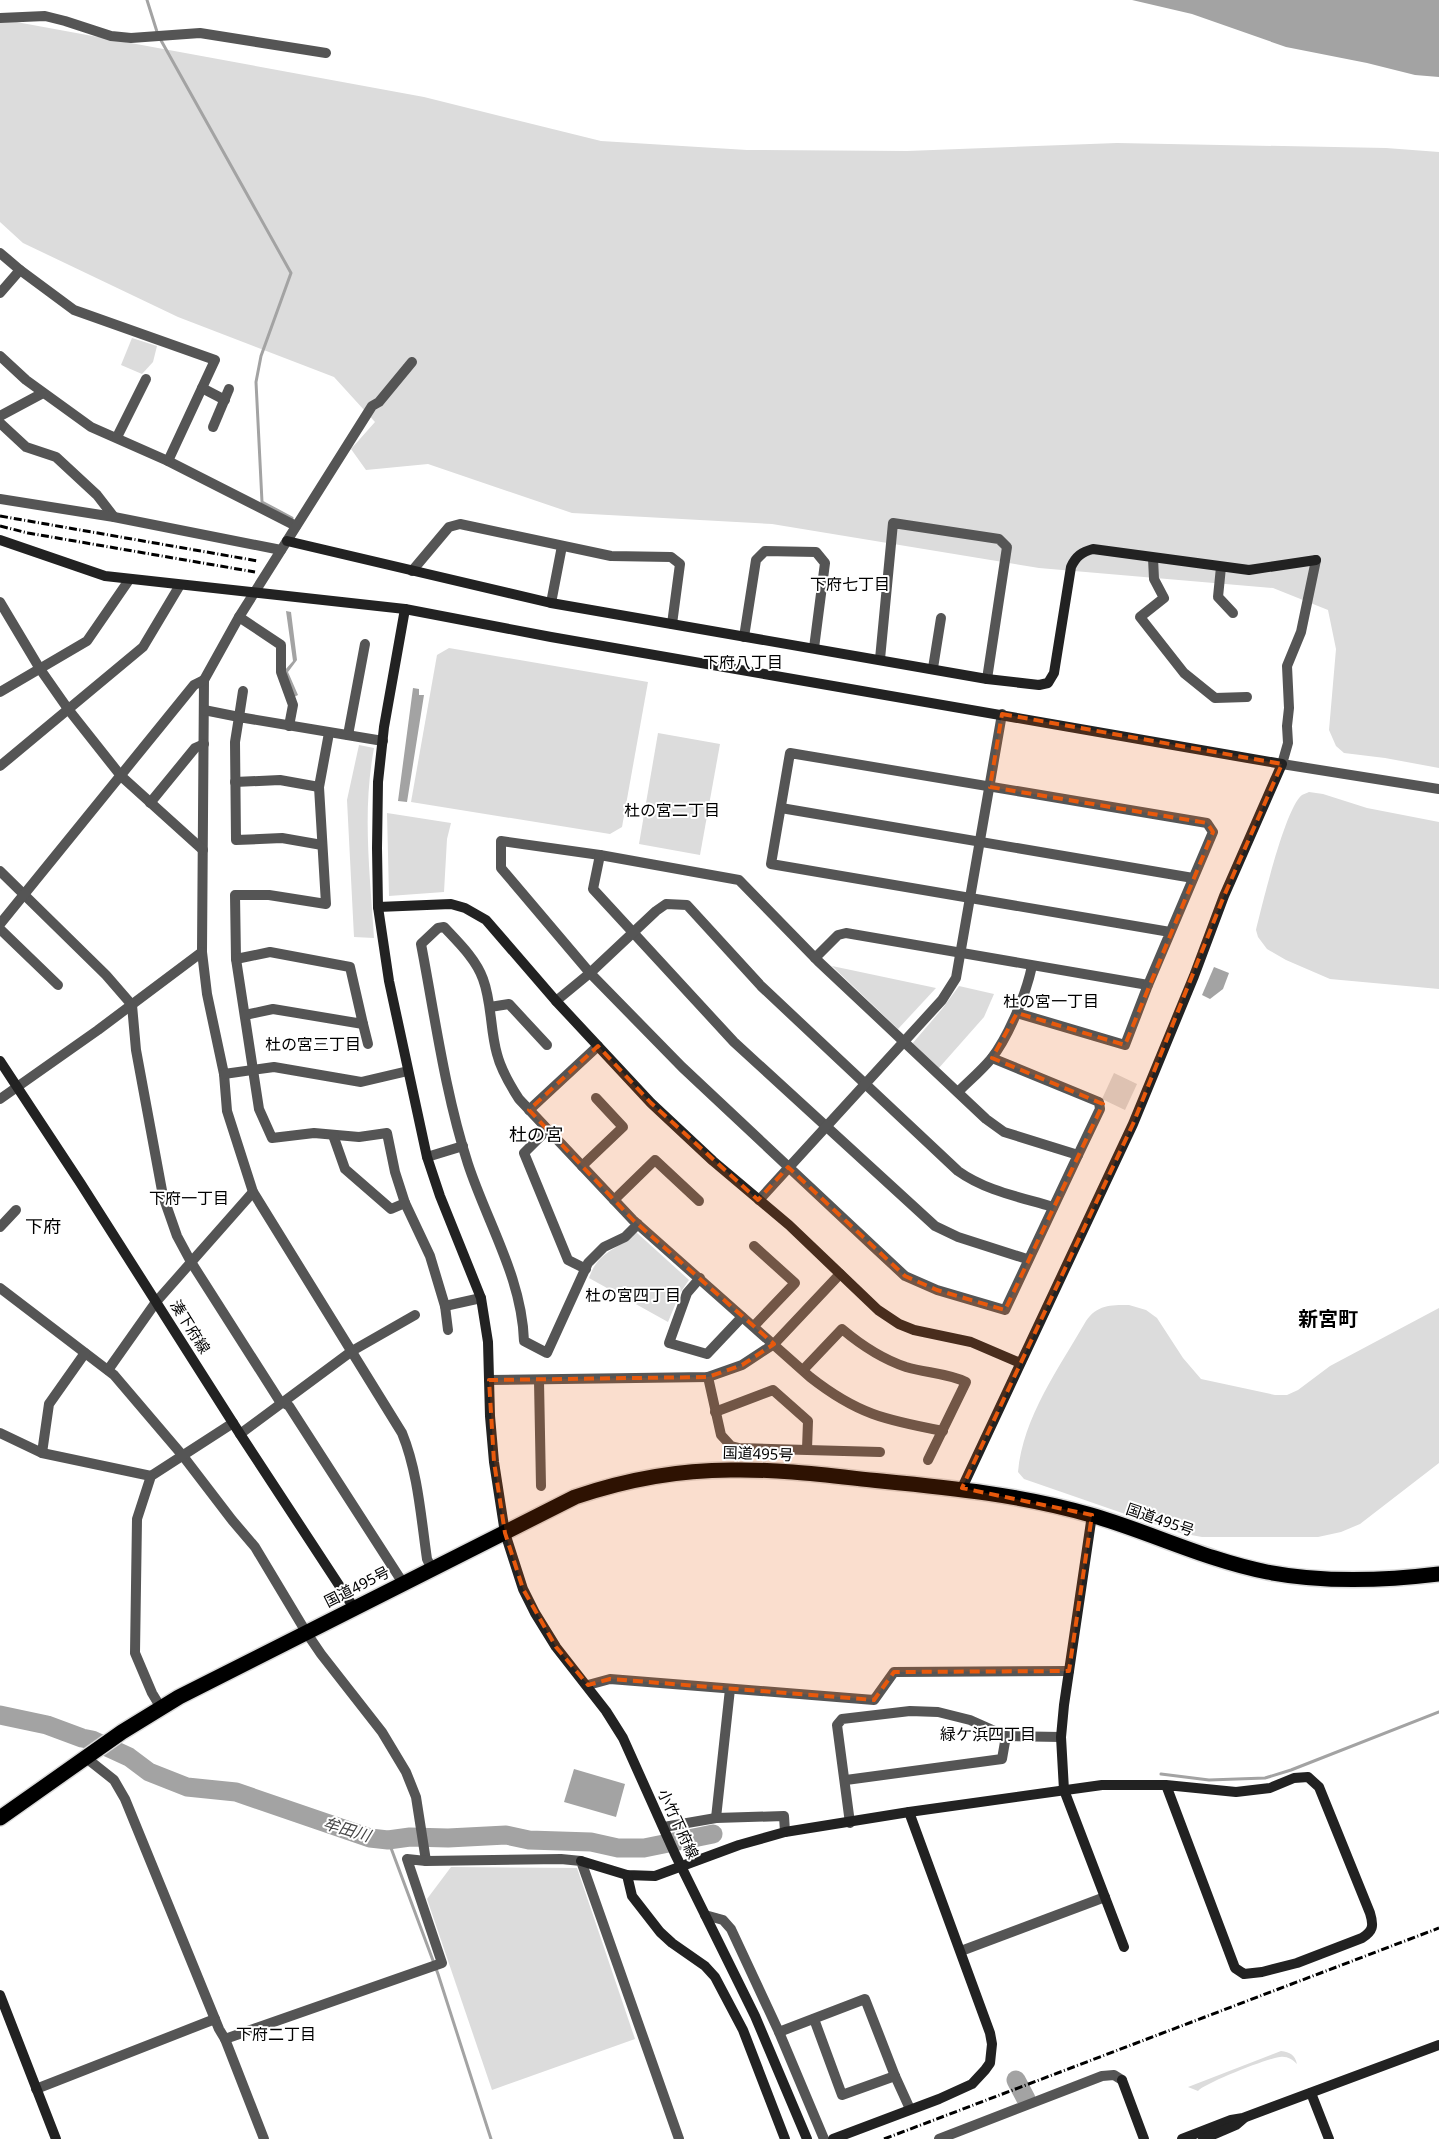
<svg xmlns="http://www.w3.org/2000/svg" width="1439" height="2139" viewBox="0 0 1439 2139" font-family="'Noto Sans','Noto Sans JP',sans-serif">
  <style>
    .green { fill: #dcdcdc }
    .water { fill: #a3a3a3 }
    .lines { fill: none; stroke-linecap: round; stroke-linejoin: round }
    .stream { stroke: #a3a3a3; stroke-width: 3 }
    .river { stroke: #a3a3a3; stroke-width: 19 }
    .highway-casing { stroke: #dbdbdb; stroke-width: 18 }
    .street { stroke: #555; stroke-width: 10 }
    .secondary { stroke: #222; stroke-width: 10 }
    .highway { stroke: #000; stroke-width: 15 }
    .rail { stroke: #000; stroke-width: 3; stroke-dasharray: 8 2.5 1 2.5; stroke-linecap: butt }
    .marked { fill: #e8590c; fill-opacity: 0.2; stroke: #e8590c; stroke-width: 4; stroke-dasharray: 10 6; stroke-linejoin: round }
    .labels { text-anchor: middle; stroke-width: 4; stroke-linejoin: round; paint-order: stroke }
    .street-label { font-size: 15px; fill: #000; stroke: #fff }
    .neighbourhood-label { font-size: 16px; fill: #000; stroke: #fff }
    .water-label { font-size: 16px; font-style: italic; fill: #444; stroke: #fff }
    .quarter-label { font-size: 18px; fill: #000; stroke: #fff }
    .district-label { font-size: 20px; font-weight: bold; fill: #000; stroke: #fff }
  </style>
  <rect width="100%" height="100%" fill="#fff"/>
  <g class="green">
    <polygon points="0,19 424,97 601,141 747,150 907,151 1117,143 1386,148 1439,152 1439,768 1385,758 1344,753 1336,746 1329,730 1336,649 1328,610 1273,588 1039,568 772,524 572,513 428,464 366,470 351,449 375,422 334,377 178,317 23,243 0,222"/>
    <polygon points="132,338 157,346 153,362 142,374 121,365"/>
    <polygon points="449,648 648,682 622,827 610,834 411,802 437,655"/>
    <polygon points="658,733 720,744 700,855 639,844"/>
    <path d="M 359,745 L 374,748 C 362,812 370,873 374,938 L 354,937 L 347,800 Z"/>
    <path d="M 1309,792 L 1323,794 L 1367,808 L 1439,822 L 1439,989 L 1330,979 L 1286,960 L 1267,949 L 1258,937 L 1256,930 C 1262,906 1285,808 1302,795 C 1304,794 1307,793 1309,792 Z"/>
    <polygon points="387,813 451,823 447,839 444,892 389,896"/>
    <polygon points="832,966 936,988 898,1029"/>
    <polygon points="959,986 994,994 984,1017 938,1069 912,1044 942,1009"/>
    <polygon points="1114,1073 1137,1084 1125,1110 1102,1099"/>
    <path d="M 636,1232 L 689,1280 L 680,1293 L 668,1322 L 589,1278 C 599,1249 618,1251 636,1232 Z"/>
    <path d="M 1129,1305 L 1146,1310 L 1157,1318 L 1183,1358 L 1201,1379 L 1275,1395 L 1287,1395 L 1298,1390 L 1330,1366 L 1439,1308 L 1439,1463 L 1360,1524 L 1341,1532 L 1318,1537 L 1202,1537 L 1180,1533 L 1024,1479 L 1018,1472 C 1023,1417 1059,1368 1086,1321 C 1097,1305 1110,1305 1129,1305 Z"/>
    <polygon points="451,1867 577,1868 635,2039 492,2090 427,1899"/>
    <path d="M 1281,2051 C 1290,2052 1295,2055 1297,2064 C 1292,2059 1287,2056 1280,2057 C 1268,2058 1205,2083 1198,2091 L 1188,2087 Z"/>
  </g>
  <g class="water">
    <polygon points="1132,0 1439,0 1439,77 1415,75 1367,63 1286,47 1192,14"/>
    <polygon points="286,611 291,612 297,660 288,672 298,695 294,697 285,670 293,661"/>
    <polygon points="413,688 419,689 419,695 424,695 407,802 398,801"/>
    <polygon points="1214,967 1229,973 1223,989 1210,999 1202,995"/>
    <polygon points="574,1769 625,1784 616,1817 564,1802"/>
  </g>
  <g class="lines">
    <g class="stream">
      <polyline points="147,0 158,35 291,273 261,356 256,382 262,502 292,518"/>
      <polyline points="1161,1774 1209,1780 1265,1778 1291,1770 1439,1712"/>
      <polyline points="388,1840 438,1974 491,2139"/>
    </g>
    <g class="river">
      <polyline points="0,1715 47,1725 82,1738 92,1740 129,1757 149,1772 187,1787 236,1792 370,1838 388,1840 410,1837 448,1838 506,1835 529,1840 591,1842 618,1848 644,1848 713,1834"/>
      <polyline points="1016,2080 1026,2099"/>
    </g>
    <defs>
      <path id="highway" d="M 0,1818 L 122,1732 L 179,1697 L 575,1497 C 625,1480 679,1470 731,1470 C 781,1469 832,1476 881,1481 C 952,1488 1022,1495 1091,1515 C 1150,1532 1206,1560 1267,1572 C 1324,1583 1382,1581 1439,1574"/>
    </defs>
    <use href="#highway" class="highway-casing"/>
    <g class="street">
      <polyline points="0,18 45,16 65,21 111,36 131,38 200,33 326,53"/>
      <polyline points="0,253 20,270"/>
      <polyline points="0,293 20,270 74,310 215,360 168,461"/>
      <polyline points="0,356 26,380 91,427 168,461 296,526"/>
      <path d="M 412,362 L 379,402 L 372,406 L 239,617 L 204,680 L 202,952 L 207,994 L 224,1074 L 227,1111 L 253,1192 L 402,1433 C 418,1472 421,1518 427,1559 L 432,1569"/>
      <polyline points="202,388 225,400"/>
      <polyline points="0,416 43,393"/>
      <polyline points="0,423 26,447 56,457 97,495 114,517"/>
      <polyline points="213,427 229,389"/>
      <polyline points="117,437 146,379"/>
      <polyline points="0,499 114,517 281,550"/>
      <polyline points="1153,558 1154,579 1164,598 1140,617 1184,673 1215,698 1247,697"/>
      <polyline points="1316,560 1301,632 1287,666 1289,708 1287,726 1288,743 1282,764 1439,789"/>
      <polyline points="1221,567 1218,597 1233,613"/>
      <polyline points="412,571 449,527 460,524 611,556 671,557 680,564 672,624"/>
      <polyline points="0,602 40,669 68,709 121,776 203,850"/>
      <polyline points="551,603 562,546"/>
      <polyline points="239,617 281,645 281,672 293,705 289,726"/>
      <polyline points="744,637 756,560 765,551 816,552 825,563 814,648"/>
      <polyline points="880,659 893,523 999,539 1007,547 987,679"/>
      <polyline points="933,668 941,618"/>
      <polyline points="0,692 87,641 129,580"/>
      <polyline points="204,710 239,717 243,691"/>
      <polyline points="329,733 319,787 326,904 269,895 235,895 236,959 259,1109 272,1138 314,1133 359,1137 387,1133 395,1172 405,1203 430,1256 445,1306 481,1298"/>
      <polyline points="348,735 365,644"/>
      <polyline points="0,766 143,647 180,585"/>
      <polyline points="235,782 280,780 319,787"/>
      <polyline points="150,803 195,748 204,744"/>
      <polyline points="781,808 1193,878"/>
      <polygon points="501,841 600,855 739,880 818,961 986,1119 1004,1132 1078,1155 1005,1310 937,1290 905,1276 876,1249 682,1067 590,973 501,868"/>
      <polyline points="322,845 282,838 236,840 235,742 239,717 383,741"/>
      <polyline points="600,855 593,889 734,1042 935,1226 958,1237 1027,1259"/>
      <polyline points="0,871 106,975 132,1005 136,1050 163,1196 177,1236 191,1262 279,1400 289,1406 403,1583"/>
      <polyline points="0,924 164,722 194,685 204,680"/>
      <polyline points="0,929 58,985"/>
      <polyline points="815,958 838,935 846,933 1148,985"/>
      <polyline points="236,959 270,952 350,967 363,1024 273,1009 245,1015"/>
      <path d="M 556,1001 L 590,973 L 656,911 L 666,904 L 687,905 L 761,986 L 958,1171 C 986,1191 1020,1197 1053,1207"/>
      <polyline points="490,1007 509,1004 547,1045"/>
      <polyline points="1017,1013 1125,1045 1148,985 1213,832 1207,823 790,753 771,864 1170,932"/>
      <polyline points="363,1024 368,1044"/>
      <polyline points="992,1058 1099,1102 1100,1109 1078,1155"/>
      <polyline points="224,1074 274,1067 361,1082 408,1071"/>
      <path d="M 958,1092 C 969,1081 981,1071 991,1059 C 1009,1036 1026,994 1032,966"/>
      <polyline points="0,1099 98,1030 202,952"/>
      <polyline points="529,1110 598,1046"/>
      <polyline points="547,1130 524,1153 568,1260 586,1269"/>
      <polyline points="333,1135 345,1169 391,1209 405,1203"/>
      <polyline points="427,1157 463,1146"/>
      <polyline points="582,1166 623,1127 596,1098"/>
      <polyline points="614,1200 655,1160 699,1201"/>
      <polyline points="759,1200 942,1000 956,978 1002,714"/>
      <path d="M 638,1224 L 625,1237 L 604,1247 L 588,1263 L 547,1353 L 524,1341 C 522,1278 487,1222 468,1164 C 445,1093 435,1017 421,944 L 438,928 L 444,927 C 458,942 476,959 483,979 C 492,1003 490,1030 497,1054 C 501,1070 510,1085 519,1099 L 633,1220 L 810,1377 C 857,1414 885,1420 943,1431"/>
      <polyline points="0,1227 16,1210"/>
      <polyline points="754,1246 795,1283 754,1326"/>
      <polyline points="700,1278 687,1293 669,1343 707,1354 742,1317"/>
      <polyline points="0,1288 114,1375 183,1456 232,1520 255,1547 306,1632 321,1654 382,1732 406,1772 416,1797 426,1861"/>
      <polyline points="445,1306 448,1330"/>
      <polyline points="108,1370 156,1302 253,1192"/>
      <path d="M 803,1370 L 842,1329 C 861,1345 882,1359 906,1367 C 926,1373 947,1373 966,1382 L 928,1460"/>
      <polyline points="708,1377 721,1435 731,1446 739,1448 880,1452"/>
      <polyline points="489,1380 708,1377 742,1365 774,1344 840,1274"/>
      <polyline points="539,1381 541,1486"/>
      <polyline points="715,1412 773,1390 808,1421 807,1449"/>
      <polyline points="0,1433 42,1453 151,1476"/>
      <polyline points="240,1434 352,1351 415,1315"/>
      <polyline points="42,1453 49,1404 85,1353"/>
      <polyline points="588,1685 610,1679 874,1700 894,1672 1069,1671"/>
      <polyline points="161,1708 152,1693 135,1653 137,1519 151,1476 233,1423"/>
      <polyline points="85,1757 114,1780 125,1799 219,2029 225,2039 264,2139"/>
      <polyline points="846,1780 1002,1759 1006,1736"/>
      <polyline points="716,1818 730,1689"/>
      <polyline points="850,1823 837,1725 842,1719 910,1711 938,1712 970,1720 1006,1736 1061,1737"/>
      <polyline points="664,1827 716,1818 784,1816 785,1832"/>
      <polyline points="705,1915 723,1920 731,1929 779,2032 824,2139"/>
      <polyline points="961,1951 1105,1897"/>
      <polyline points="814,2019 842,2095 895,2076"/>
      <polyline points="779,2032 865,1999 895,2076 910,2109"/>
      <polyline points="225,2039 442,1963 407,1859 426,1861 561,1859 581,1861 679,2139"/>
      <polyline points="36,2089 215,2019"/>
      <polyline points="939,2139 1102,2076 1114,2075 1122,2080"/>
    </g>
    <g class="secondary">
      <polyline points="0,540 105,576 405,609 551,637 1282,764 1224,896 1194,976 1133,1124 962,1488"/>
      <path d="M 287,541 L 551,603 L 987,679 L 1039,685 L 1048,683 L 1054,673 L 1071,567 C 1076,556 1082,552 1093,549 L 1249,570 L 1316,560"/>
      <polyline points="405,609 384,727 378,782 377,848 378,907 389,981 427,1157 440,1196 481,1298 488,1342 490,1416 494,1462 505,1533 523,1589 535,1613 556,1647 606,1711 623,1738 675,1854 755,2016 807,2139"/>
      <polyline points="378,907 451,904 465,908 486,920 556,1001 651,1103 713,1161 789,1225 878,1310 899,1324 914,1330 971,1342 1020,1363"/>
      <polyline points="0,1061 81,1184 240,1434 354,1608"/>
      <polyline points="1092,1515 1064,1705 1061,1737 1064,1790 1124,1947"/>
      <path d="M 581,1861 L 627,1875 L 655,1876 L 739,1845 L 785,1832 L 909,1812 L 1102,1785 L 1166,1785 L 1236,1792 L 1270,1788 L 1294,1778 L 1308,1777 L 1319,1787 L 1370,1913 C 1374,1926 1373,1931 1362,1938 L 1297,1963 L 1262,1972 L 1244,1974 L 1235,1968 L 1166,1785"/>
      <polyline points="627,1875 632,1896 660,1932 672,1943 705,1966 715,1977 743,2030 785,2139"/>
      <polyline points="0,1995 56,2139"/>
      <polyline points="1122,2080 1144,2139"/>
      <polyline points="1311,2093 1329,2139"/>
      <polyline points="833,2139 939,2099 972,2084 985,2070 990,2063 992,2044 990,2033 909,1812"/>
      <polyline points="1182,2139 1231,2120 1243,2118 1439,2045"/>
      <polyline points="1203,2139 1236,2125 1243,2119"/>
    </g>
    <use href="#highway" class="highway"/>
    <g class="rail">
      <polyline points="0,516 258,561"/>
      <polyline points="0,526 28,533 255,572"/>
      <polyline points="884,2139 1439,1928"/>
    </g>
  </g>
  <path class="marked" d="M 1002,714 L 1282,764 L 1224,896 L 1133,1124 L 962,1488 L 1092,1515 L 1069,1671 L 894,1672 L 874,1700 L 610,1679 L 588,1685 L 556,1647 L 523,1589 L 505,1533 L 494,1462 L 489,1380 L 708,1377 L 742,1365 L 774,1344 L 633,1220 L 529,1110 L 598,1046 L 651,1103 L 758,1200 L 788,1167 L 905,1276 L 937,1290 L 1005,1310 L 1103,1104 L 992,1058 L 1017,1013 L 1125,1045 L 1213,832 L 1207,823 L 990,787 Z"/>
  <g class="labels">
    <g class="street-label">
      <text transform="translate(190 1327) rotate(58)" y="5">湊下府線</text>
      <text transform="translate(758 1454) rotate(2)" y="5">国道495号</text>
      <text transform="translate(1160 1520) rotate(19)" y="5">国道495号</text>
      <text transform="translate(357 1587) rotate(-27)" y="5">国道495号</text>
      <text transform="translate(678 1824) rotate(65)" y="5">小竹下府線</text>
    </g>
    <g class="neighbourhood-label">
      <text x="850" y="590">下府七丁目</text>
      <text x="743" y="668">下府八丁目</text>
      <text x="672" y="816">杜の宮二丁目</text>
      <text x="1051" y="1007">杜の宮一丁目</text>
      <text x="313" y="1050">杜の宮三丁目</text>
      <text x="189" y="1204">下府一丁目</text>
      <text x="633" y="1301">杜の宮四丁目</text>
      <text x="988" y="1740">緑ケ浜四丁目</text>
      <text x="276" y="2040">下府二丁目</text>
    </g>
    <g class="water-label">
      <text transform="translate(347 1829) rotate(17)" y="6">牟田川</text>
    </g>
    <g class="quarter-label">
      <text x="536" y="1141">杜の宮</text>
      <text x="43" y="1233">下府</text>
    </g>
    <g class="district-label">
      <text x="1328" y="1326">新宮町</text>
    </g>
  </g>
</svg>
